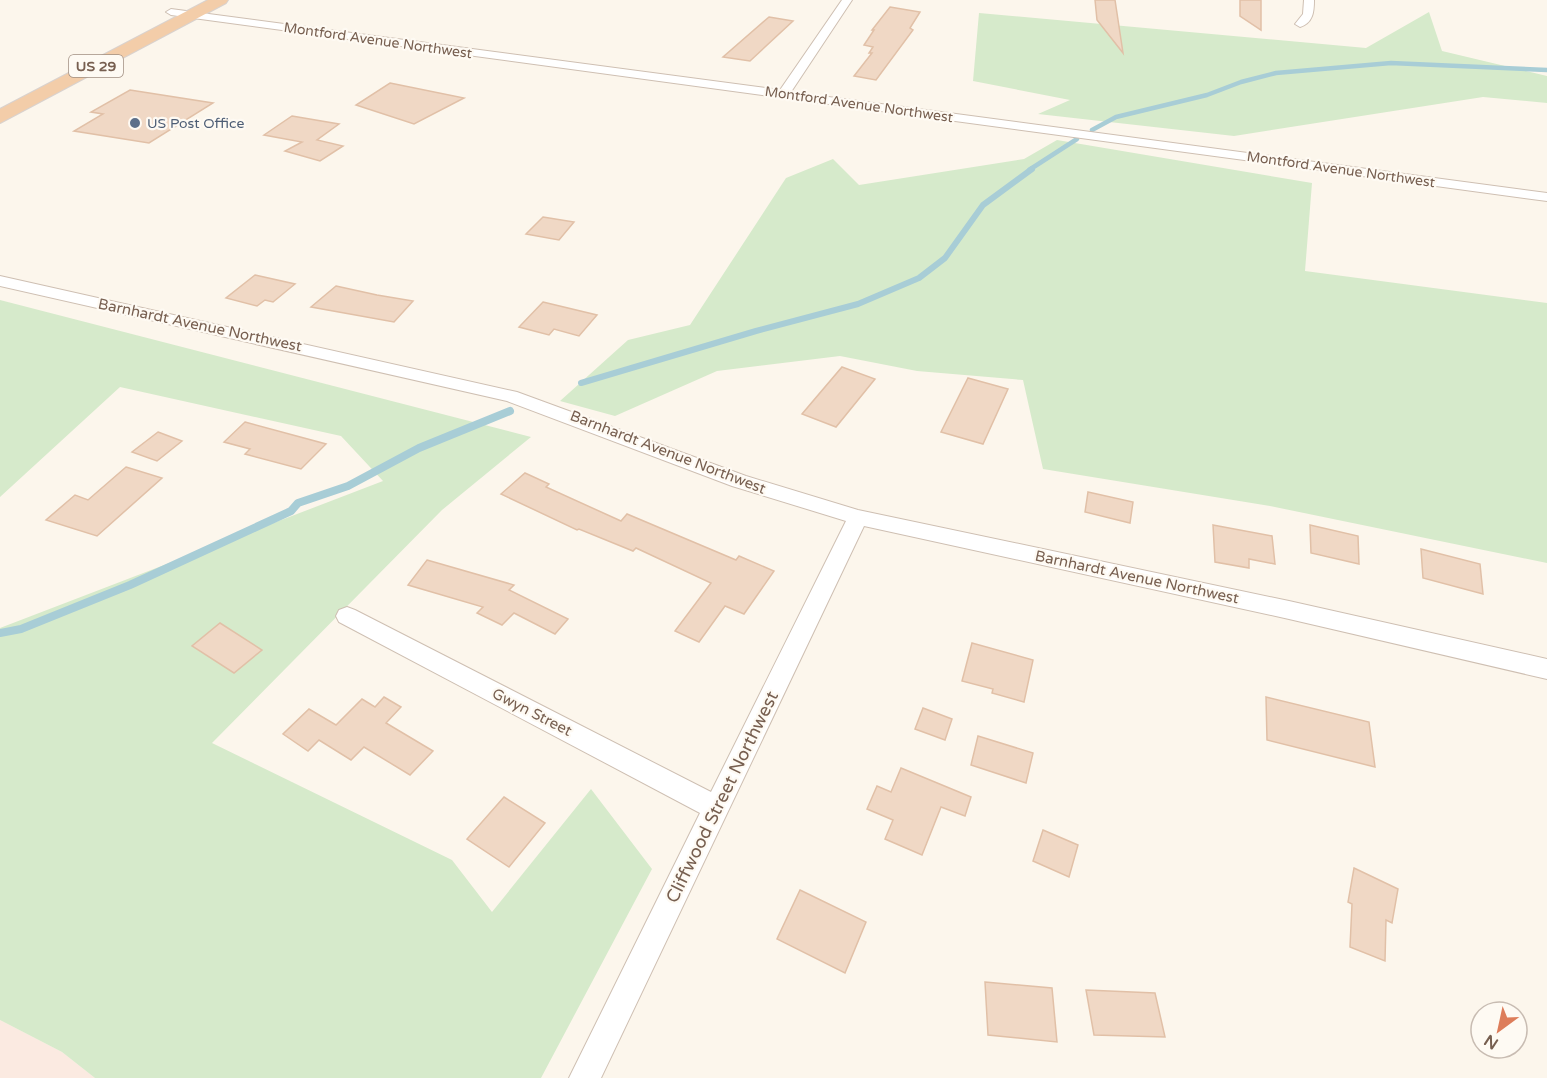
<svg xmlns="http://www.w3.org/2000/svg" width="1547" height="1078" viewBox="0 0 1547 1078" font-family="'Varela Round',sans-serif">
  <style>
    .commercial { fill: #fbeae1 }
    .green { fill: #d6eacb }
    .lines { fill: none; stroke-linecap: round; stroke-linejoin: round }
    .stream-far2 { stroke: #a8cdd6; stroke-width: 4.5 }
    .stream-far1 { stroke: #a8cdd6; stroke-width: 6 }
    .stream { stroke: #a8cdd6; stroke-width: 8 }
    .building { fill: #f0d8c5; stroke: #e1c0a7; stroke-width: 1.5 }
    .minor-casing { stroke: #cebfb2; stroke-width: 2 }
    .trunk-casing { stroke: #d9d2ce; stroke-width: 2 }
    .minor { fill: #fff; fill-rule: evenodd }
    .trunk { fill: #f3cda9; fill-rule: evenodd }
    .service-dot { fill: #5c6f8a; stroke: #fefaf3; stroke-width: 2 }
    .labels { text-anchor: middle; stroke-width: 4.5; stroke-linejoin: round; paint-order: stroke }
    .far-street-label { font-size: 14px; fill: #775f50; stroke: #fefaf3 }
    .shield { fill: #fefaf3; stroke: #a08e81; stroke-width: 1.5 }
    .shield-label { font-size: 14px; font-weight: bold; fill: #775f50 }
    .far-service-label { font-size: 14px; fill: #4e5e75; stroke: #fefaf3; text-anchor: start }
    .street-label { font-size: 15px; fill: #775f50; stroke: #fefaf3 }
    .near-street-label { font-size: 18px; fill: #775f50; stroke: #fefaf3 }
  </style>
  <rect width="100%" height="100%" fill="#fcf6ec"/>
  <polygon class="commercial" points="0,1020 62,1052 95,1078 0,1078"/>
  <g class="green">
    <polygon points="1429,12 1442,51 1547,76 1547,103 1483,97 1234,136 1038,114 1070,100 973,81 979,13 1366,48"/>
    <polygon points="1057,140 1312,183 1305,271 1547,303 1547,563 1270,506 1043,469 1023,380 917,371 840,356 717,371 615,416 560,401 628,340 690,325 786,178 833,159 859,185 1024,159"/>
    <polygon points="0,300 531,437 442,510 212,743 452,860 492,912 591,789 652,869 541,1078 95,1078 62,1052 0,1020 0,628 383,481 341,436 120,387 0,497"/>
  </g>
  <g class="lines">
    <g class="stream-far2">
      <polyline points="1092,130 1116,117 1207,95 1241,82 1276,73 1391,63 1547,70"/>
      <polyline points="1029,170 1077,139"/>
    </g>
    <polyline class="stream-far1" points="581,383 756,331 858,304 919,278 945,258 983,205 1032,169"/>
    <polyline class="stream" points="0,633 21,629 130,585 291,511 298,503 348,486 419,448 510,411"/>
  </g>
  <g class="building">
    <polygon points="1095,0 1115,0 1123,53 1097,20"/>
    <polygon points="1240,0 1261,0 1261,30 1240,16"/>
    <polygon points="890,7 920,12 910,28 913,30 876,80 854,76 872,53 869,53 873,47 864,45 874,30 872,30"/>
    <polygon points="769,17 793,21 750,61 723,57"/>
    <polygon points="390,83 464,98 414,124 356,105"/>
    <polygon points="130,90 213,103 149,143 74,131 103,114 91,112"/>
    <polygon points="292,116 339,124 317,140 343,146 320,161 285,151 302,142 264,135"/>
    <polygon points="543,217 574,222 559,240 526,234"/>
    <polygon points="255,275 295,284 273,302 265,300 257,306 226,298"/>
    <polygon points="336,286 377,295 413,301 394,322 311,307"/>
    <polygon points="543,302 597,315 579,336 554,329 549,335 519,327"/>
    <polygon points="842,367 875,379 836,427 802,414"/>
    <polygon points="968,378 1008,389 983,444 941,432"/>
    <polygon points="245,422 326,444 301,469 245,454 250,449 224,442"/>
    <polygon points="158,432 182,441 157,461 132,452"/>
    <polygon points="126,467 162,478 97,536 46,520 75,495 88,500"/>
    <polygon points="525,473 549,484 546,487 621,521 627,514 736,560 739,556 774,571 744,614 725,606 699,642 675,631 711,583 636,548 633,551 579,529 577,530 501,494"/>
    <polygon points="1088,492 1133,502 1130,523 1085,512"/>
    <polygon points="1213,525 1272,536 1275,564 1249,559 1249,568 1215,562"/>
    <polygon points="1310,525 1358,536 1359,564 1311,553"/>
    <polygon points="1421,549 1480,564 1483,594 1423,578"/>
    <polygon points="427,560 514,585 509,590 568,619 555,634 514,613 502,625 477,613 483,607 408,585"/>
    <polygon points="220,623 262,650 234,673 192,646"/>
    <polygon points="972,643 1033,660 1024,702 992,693 993,689 962,681"/>
    <polygon points="384,697 401,707 386,723 433,751 410,775 364,747 351,760 319,740 308,751 283,734 309,709 336,725 362,699 375,707"/>
    <polygon points="1266,697 1369,722 1375,767 1267,740"/>
    <polygon points="923,708 952,719 945,740 915,729"/>
    <polygon points="978,736 1033,753 1026,783 971,765"/>
    <polygon points="901,768 971,797 965,816 941,807 922,855 885,839 893,820 867,809 877,786 891,792"/>
    <polygon points="504,797 545,823 509,867 467,839"/>
    <polygon points="1043,830 1078,845 1069,877 1033,861"/>
    <polygon points="1354,868 1398,889 1392,923 1386,920 1385,961 1350,947 1352,904 1348,902"/>
    <polygon points="800,890 866,922 845,973 777,939"/>
    <polygon points="985,982 1052,988 1057,1042 988,1035"/>
    <polygon points="1086,990 1155,993 1165,1037 1094,1035"/>
  </g>
  <g class="lines">
    <defs>
      <g id="minor">
        <polygon points="842,0 852,0 791,92 1547,193 1547,201 171,15 166,12 171,9 780,90"/>
        <path d="M 1304,0 L 1314,0 C 1314,12 1313,23 1300,27 L 1295,24 L 1303,14 Z"/>
        <polygon points="0,276 517,392 746,476 858,510 1289,601 1547,659 1547,679 1289,619 864,526 601,1078 569,1078 700,813 339,622 336,616 339,610 347,607 355,610 711,792 846,521 732,486 507,401 0,286"/>
      </g>
      <polygon id="trunk" points="208,0 228,0 226,3 0,123 0,109"/>
    </defs>
    <use href="#minor" class="minor-casing"/>
    <use href="#trunk" class="trunk-casing"/>
    <use href="#minor" class="minor"/>
    <use href="#trunk" class="trunk"/>
  </g>
  <circle class="service-dot" cx="135" cy="123" r="6"/>
  <g class="labels">
    <g class="far-street-label">
      <text transform="translate(378 40) rotate(8)" y="5">Montford Avenue Northwest</text>
      <text transform="translate(859 104) rotate(8)" y="5">Montford Avenue Northwest</text>
      <text transform="translate(1341 169) rotate(8)" y="5">Montford Avenue Northwest</text>
    </g>
    <rect class="shield" x="69" y="55" width="54" height="22" rx="4.5"/>
    <g class="shield-label">
      <text x="96" y="71">US 29</text>
    </g>
    <g class="far-service-label">
      <text x="147" y="128">US Post Office</text>
    </g>
    <g class="street-label">
      <text transform="translate(200 325) rotate(12)" y="5">Barnhardt Avenue Northwest</text>
      <text transform="translate(668 452) rotate(21)" y="5">Barnhardt Avenue Northwest</text>
      <text transform="translate(1137 577) rotate(12)" y="5">Barnhardt Avenue Northwest</text>
      <text transform="translate(532 712) rotate(27)" y="5">Gwyn Street</text>
    </g>
    <g class="near-street-label">
      <text transform="translate(722 797) rotate(-64)" y="6">Cliffwood Street Northwest</text>
    </g>
  </g>
  <g transform="translate(1499 1030) rotate(213)"><circle r="28" fill="#fefaf3" stroke="#c8bcb2" stroke-width="1.5"/>
  <path d="M0-4.5L10 22L0 15L-10 22Z" fill="#dd7d5a"/>
  <text y="-9" font-size="16" font-weight="bold" text-anchor="middle" fill="#775f50">N</text>
  </g>
</svg>
